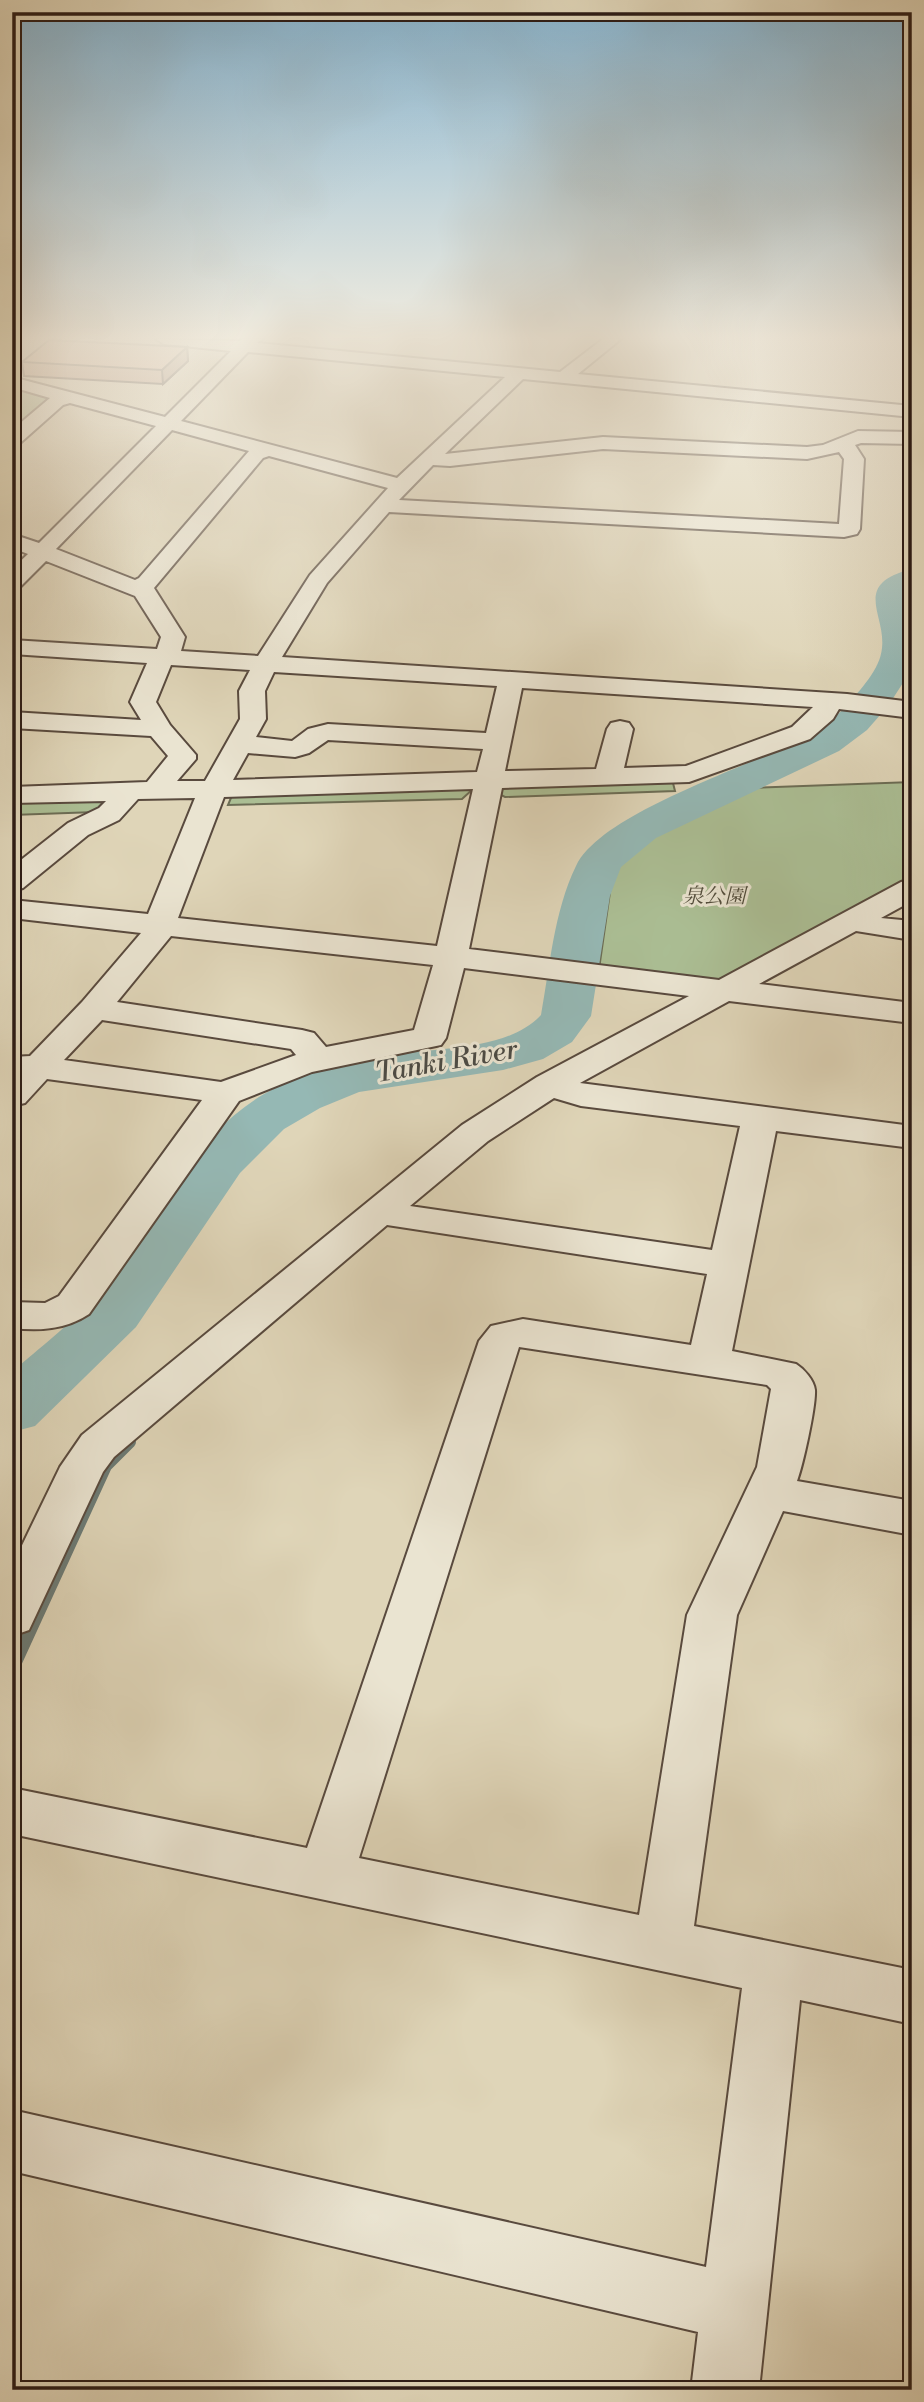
<svg xmlns="http://www.w3.org/2000/svg" width="924" height="2402" viewBox="0 0 924 2402" font-family="'Libre Bodoni','Noto Serif JP',serif">
  <style>
    .green { fill: #abbe94; stroke: #6c6d55; stroke-width: 2 }
    .lines { fill: none; stroke-linecap: round; stroke-linejoin: round }
    .stream { stroke: #6b7a75; stroke-width: 12 }
    .river { fill: #95b8b4; fill-rule: evenodd }
    .minor-casing { stroke: #594a3e; stroke-width: 4 }
    .major-casing { stroke: #2c1c16; stroke-width: 4 }
    .minor { fill: #eae4d1; fill-rule: evenodd }
    .major { fill: #dfd5b8; fill-rule: evenodd }
    .wall { fill: #bf937b; stroke: #2c1c16; stroke-width: 2 }
    .shaded-wall { fill: #9b7864; stroke: #2c1c16; stroke-width: 2 }
    .building { fill: #deab8f; stroke: #2c1c16; stroke-width: 2 }
    .labels { text-anchor: middle; stroke-width: 6; stroke-linejoin: round; paint-order: stroke }
    .far-park-label { font-size: 21px; font-style: italic; fill: #524d3c; stroke: #eae4d1 }
    .water-label { font-size: 28px; font-style: italic; fill: #4c4b45; stroke: #eae4d1 }
  </style>
  <rect width="100%" height="100%" fill="#dfd5b8"/>
  <filter id="stains"><feTurbulence type="fractalNoise" baseFrequency=".00286" numOctaves="4"/><feColorMatrix values="0 0 0 0 .2 0 0 0 0 .09 0 0 0 0 .02 0 0 0 .5 -.17"/></filter>
  <radialGradient id="worn" r=".72"><stop offset=".6" stop-color="#630" stop-opacity="0"/><stop offset="1" stop-color="#630" stop-opacity=".3"/></radialGradient>
  <g class="green">
    <polygon points="12,386 52,397 26,422 12,423"/>
    <polygon points="672,779 675,791 505,797 497,793 497,787"/>
    <polygon points="912,782 912,879 723,985 599,969 611,885 618,865 637,844 747,788"/>
    <polygon points="464,785 473,789 462,799 228,805 233,793"/>
    <polygon points="113,795 96,812 12,815 12,798"/>
  </g>
  <g class="lines">
    <polyline class="stream" points="12,1671 106,1466 130,1442"/>
    <path class="river" d="M 912,569 L 912,595 L 908,604 L 912,617 L 912,669 L 888,706 L 867,730 L 839,751 L 656,838 L 621,867 L 610,896 L 591,1016 L 572,1042 L 543,1059 L 503,1070 L 359,1092 L 320,1108 L 284,1129 L 240,1173 L 136,1327 L 35,1426 L 12,1432 L 12,1372 C 38,1349 73,1323 94,1296 C 146,1230 189,1138 264,1094 C 300,1073 343,1061 384,1055 C 431,1048 507,1052 541,1015 C 550,966 554,911 576,866 C 598,820 709,781 756,759 C 787,744 823,732 846,706 C 860,690 880,670 882,648 C 886,614 851,584 912,569 Z"/>
    <defs>
      <path id="minor" d="M 156,339 L 240,341 L 243,339 L 258,339 L 257,343 L 560,372 L 603,339 L 621,339 L 578,374 L 912,406 L 912,417 L 523,379 L 445,454 L 603,437 L 807,447 L 823,445 L 858,431 L 912,432 L 912,444 L 861,443 L 855,445 L 864,459 L 860,529 L 857,534 L 844,537 L 389,512 L 327,583 L 282,657 L 847,694 L 912,702 L 912,718 L 839,709 L 833,719 L 810,739 L 689,782 L 502,788 L 469,949 L 719,980 L 901,882 L 912,879 L 912,901 L 881,918 L 912,921 L 912,940 L 856,931 L 759,984 L 912,1003 L 912,1023 L 729,1001 L 580,1083 L 912,1126 L 912,1148 L 776,1131 L 732,1351 L 796,1364 C 804,1369 814,1380 815,1390 C 816,1406 803,1465 797,1481 L 912,1501 L 912,1535 L 783,1511 L 737,1615 L 694,1926 L 912,1970 L 912,2024 L 800,2000 L 759,2390 L 691,2390 L 698,2332 L 12,2171 L 12,2110 L 706,2267 L 742,1988 L 12,1834 L 12,1788 L 307,1848 L 479,1341 L 491,1326 L 523,1319 L 691,1345 L 707,1274 L 387,1225 L 114,1457 L 103,1472 L 29,1630 L 12,1636 L 12,1566 L 60,1467 L 82,1435 L 462,1125 L 537,1077 L 689,996 L 464,968 L 446,1038 L 441,1045 L 312,1072 L 239,1101 L 89,1314 C 65,1330 39,1331 12,1328 L 12,1302 L 45,1303 L 59,1296 L 202,1100 L 47,1079 L 25,1103 L 12,1106 L 12,1057 L 30,1056 L 82,1002 L 141,933 L 12,918 L 12,900 L 148,914 L 195,798 L 138,799 L 119,820 L 88,835 L 23,888 L 12,891 L 12,867 L 68,823 L 99,808 L 106,801 L 12,803 L 12,787 L 147,782 L 168,756 L 151,736 L 12,728 L 12,712 L 141,720 L 130,702 L 147,663 L 12,654 L 12,640 L 157,649 L 161,637 L 135,596 L 46,561 L 20,587 L 12,589 L 12,569 L 28,554 L 12,548 L 12,534 L 39,543 L 156,426 L 70,403 L 63,405 L 19,444 L 12,446 L 12,430 L 50,398 L 12,387 L 12,377 L 165,417 L 231,351 L 164,344 ZM 248,352 L 505,377 L 397,478 L 181,421 ZM 172,430 L 249,451 L 139,578 L 135,580 L 56,549 ZM 603,449 L 807,459 L 839,452 L 844,459 L 839,524 L 399,500 L 433,465 L 450,466 ZM 269,456 L 388,488 L 310,575 L 258,656 L 181,651 L 185,637 L 154,588 L 263,458 ZM 171,665 L 250,670 L 239,691 L 240,719 L 205,781 L 177,781 L 196,759 L 196,755 L 170,725 L 156,702 ZM 274,672 L 497,686 L 486,733 L 328,724 L 308,729 L 292,741 L 256,737 L 266,719 L 265,691 ZM 522,688 L 813,707 L 792,727 L 686,766 L 624,768 L 633,729 L 629,723 L 620,721 L 611,723 L 607,729 L 596,769 L 505,771 ZM 328,740 L 483,749 L 477,772 L 233,780 L 248,753 L 295,757 L 309,753 ZM 473,789 L 437,946 L 178,918 L 224,797 ZM 171,936 L 433,965 L 414,1030 L 326,1047 L 314,1033 L 302,1030 L 117,1002 ZM 102,1020 L 291,1049 L 296,1055 L 221,1082 L 64,1060 ZM 554,1098 L 581,1106 L 740,1126 L 712,1250 L 410,1206 L 488,1141 ZM 519,1347 L 767,1385 L 771,1389 L 757,1467 L 687,1615 L 639,1915 L 359,1858 Z"/>
      <polygon id="major" points="243,339 263,339 255,344 245,343"/>
    </defs>
    <use href="#minor" class="minor-casing"/>
    <use href="#major" class="major-casing"/>
    <use href="#minor" class="minor"/>
    <use href="#major" class="major"/>
  </g>
  <polygon class="wall" points="187,347 188,361 163,384 24,376 22,362"/>
  <polygon class="shaded-wall" points="187,347 188,361 163,384 162,370"/>
  <polygon class="building" points="49,340 187,347 162,370 22,362"/>
  <linearGradient id="sky" x2="0" y2="1"><stop stop-color="#87b6d3"/><stop offset="0.5" stop-color="#f1ecdf"/><stop offset="1" stop-color="#f1ecdf" stop-opacity="0"/></linearGradient>
  <rect width="924" height="675" fill="url(#sky)"/>
  <g class="labels">
    <g class="far-park-label">
      <text x="714" y="903">泉公園</text>
    </g>
    <g class="water-label">
      <text transform="translate(446 1060) rotate(-10)" y="10">Tanki River</text>
    </g>
  </g>
  <rect width="924" height="2402" fill="none" stroke="#dfd5b8" stroke-width="42"/>
  <rect x="14" y="14" width="896" height="2374" fill="none" stroke="#2c1c16" stroke-width="3.5"/>
  <rect x="21" y="21" width="882" height="2360" fill="none" stroke="#2c1c16" stroke-width="2"/>
  <rect width="100%" height="100%" filter="url(#stains)"/>
  <rect width="100%" height="100%" fill="url(#worn)"/>
</svg>
